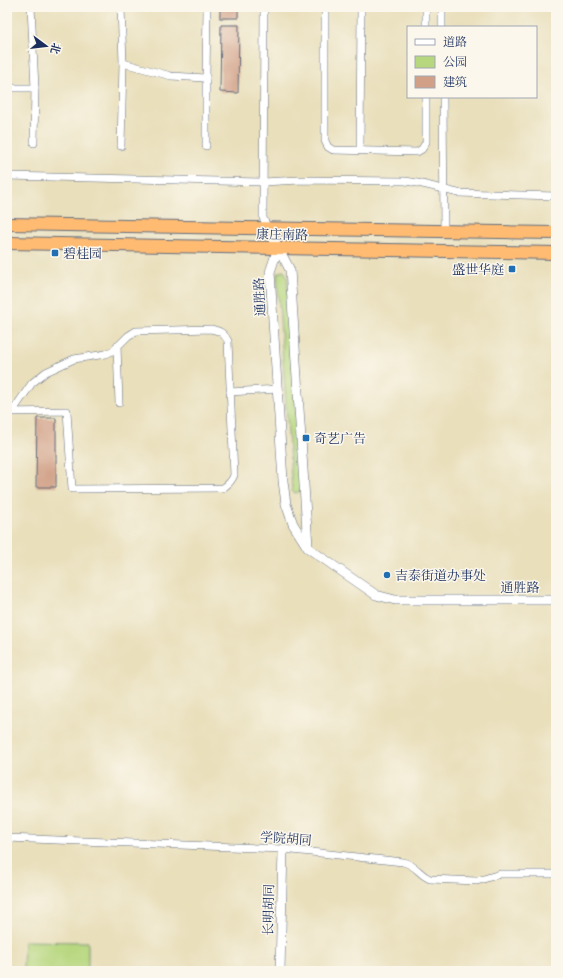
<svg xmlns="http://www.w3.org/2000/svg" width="563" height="978" viewBox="0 0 563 978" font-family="'Gentium Book Plus','Noto Serif SC',serif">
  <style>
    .green { fill: #b7d77f; stroke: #69836e }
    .building { fill: #d1a087 }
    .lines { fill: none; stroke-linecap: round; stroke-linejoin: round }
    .minor-casing { stroke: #636d7f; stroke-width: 8 }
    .tertiary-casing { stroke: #636d7f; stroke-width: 10 }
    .trunk-casing { stroke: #636d7f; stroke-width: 14 }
    .minor { stroke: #fff; stroke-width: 7 }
    .tertiary { stroke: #fff; stroke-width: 9 }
    .trunk { stroke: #ffbb71; stroke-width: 12 }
    .poi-dot { fill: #1f6fb2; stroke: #fbf7ec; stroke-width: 1.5 }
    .labels { text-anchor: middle; stroke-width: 3; stroke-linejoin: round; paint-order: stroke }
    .street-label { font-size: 13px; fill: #1b2f5e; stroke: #fbf7ec }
    .poi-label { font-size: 13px; fill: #1b2f5e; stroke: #fbf7ec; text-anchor: start }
  </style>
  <rect width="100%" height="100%" fill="#fbf7ec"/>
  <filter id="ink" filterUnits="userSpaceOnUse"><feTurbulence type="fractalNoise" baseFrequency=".025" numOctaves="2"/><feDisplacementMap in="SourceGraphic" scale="8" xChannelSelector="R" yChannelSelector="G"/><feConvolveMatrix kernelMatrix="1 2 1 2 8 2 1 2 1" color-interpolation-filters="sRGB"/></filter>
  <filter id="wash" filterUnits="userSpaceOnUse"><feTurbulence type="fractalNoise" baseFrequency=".012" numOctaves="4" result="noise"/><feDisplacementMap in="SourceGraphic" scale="16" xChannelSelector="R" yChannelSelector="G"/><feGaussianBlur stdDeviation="0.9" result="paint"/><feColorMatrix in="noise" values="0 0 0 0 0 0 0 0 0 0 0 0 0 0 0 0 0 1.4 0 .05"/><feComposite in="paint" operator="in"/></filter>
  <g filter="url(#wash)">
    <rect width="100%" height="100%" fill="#e9dfbb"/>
    <g class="green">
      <polygon points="284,271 287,276 302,490 296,493 292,491 277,275 279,272"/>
      <polygon points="24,941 88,942 88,971 23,971"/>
    </g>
    <g id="blocks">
      <g class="building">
        <rect x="220" y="7" width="18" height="11"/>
        <polygon points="221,25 239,25 238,93 220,92"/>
        <polygon points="37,418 56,418 56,487 36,487"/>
        <polygon points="7,453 8,453 9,499 7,499"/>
      </g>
    </g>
  </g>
  <g filter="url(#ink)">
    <use href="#blocks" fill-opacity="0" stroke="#636d7f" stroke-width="1"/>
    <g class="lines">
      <defs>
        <g id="minor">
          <polyline points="31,7 35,88 34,143"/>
          <polyline points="264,7 263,218 268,228"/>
          <polyline points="325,7 325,141 328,147 333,150 417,152 422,149 426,142 426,97"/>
          <polyline points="426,7 426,27"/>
          <polyline points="442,7 442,27"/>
          <polyline points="123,63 171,76 206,78"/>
          <polyline points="7,88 35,88"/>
          <polyline points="443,97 444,231"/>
          <polyline points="121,146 123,63 121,7"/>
          <polyline points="206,146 206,78 207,7"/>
          <polyline points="360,150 361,7"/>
          <path d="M 7,176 L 263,182 L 300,180 L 405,181 C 424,183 440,189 458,193 L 556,196"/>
          <polyline points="117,346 119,403"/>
          <polyline points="230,392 278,389"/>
          <path d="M 7,412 L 67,411 L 72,489 L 223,488 C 229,484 232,481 234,475 L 228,341 C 224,333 220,331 211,329 L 136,331 L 128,336 L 114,350 L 106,354 L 74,359 L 46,372 L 32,383 L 12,412"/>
          <path d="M 7,838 L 283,849 L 403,862 C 418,866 418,874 430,879 L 477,881 L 500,874 L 556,874"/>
        </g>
        <g id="tertiary">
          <polyline points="268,228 290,270 308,546"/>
          <polyline points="278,248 270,272 283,481 286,504 293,524 308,548 376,595 395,600 556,600"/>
          <polyline points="280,971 283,849"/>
        </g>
        <g id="trunk">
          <polyline points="7,224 556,233"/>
          <polyline points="7,243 556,253"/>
        </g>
      </defs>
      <use href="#minor" class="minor-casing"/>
      <use href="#tertiary" class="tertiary-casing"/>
      <use href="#trunk" class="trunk-casing"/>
      <use href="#minor" class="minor"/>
      <use href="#tertiary" class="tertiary"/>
      <use href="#trunk" class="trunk"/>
    </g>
  </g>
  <g class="poi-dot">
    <rect x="51" y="249" width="8" height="8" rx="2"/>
    <rect x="508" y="265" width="8" height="8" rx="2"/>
    <rect x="302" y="434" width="8" height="8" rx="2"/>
    <circle cx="387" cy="575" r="4"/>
  </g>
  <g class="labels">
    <g class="street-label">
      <text transform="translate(282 234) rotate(1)" y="5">康庄南路</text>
      <text transform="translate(259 297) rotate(-93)" y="5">通胜路</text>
      <text x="520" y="592">通胜路</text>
      <text transform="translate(286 838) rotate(4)" y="5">学院胡同</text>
      <text transform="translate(268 910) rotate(-89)" y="5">长明胡同</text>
    </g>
    <g class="poi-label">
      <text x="63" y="258">碧桂园</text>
      <text x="504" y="274" text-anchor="end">盛世华庭</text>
      <text x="314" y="443">奇艺广告</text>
      <text x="395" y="580">吉泰街道办事处</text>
    </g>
  </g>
  <rect width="563" height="978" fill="none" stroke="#fbf7ec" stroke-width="24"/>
  <rect x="407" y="26" width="130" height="72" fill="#fbf7ec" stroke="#a1a7b3"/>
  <rect x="415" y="39" width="20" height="6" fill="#ffffff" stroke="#a1a7b3"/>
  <text x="443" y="46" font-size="12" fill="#1b2f5e">道路</text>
  <rect x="415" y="56" width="20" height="12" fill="#b7d77f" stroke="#a1a7b3"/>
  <text x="443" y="66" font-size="12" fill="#1b2f5e">公园</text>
  <rect x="415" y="76" width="20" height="12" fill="#d1a087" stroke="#a1a7b3"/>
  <text x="443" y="86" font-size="12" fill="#1b2f5e">建筑</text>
  <g transform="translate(46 46) rotate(105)" stroke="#fbf7ec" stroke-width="3" paint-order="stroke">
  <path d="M0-3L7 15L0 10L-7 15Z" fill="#1b2f5e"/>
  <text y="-6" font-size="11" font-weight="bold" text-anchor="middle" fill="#1b2f5e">北</text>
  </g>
</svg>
